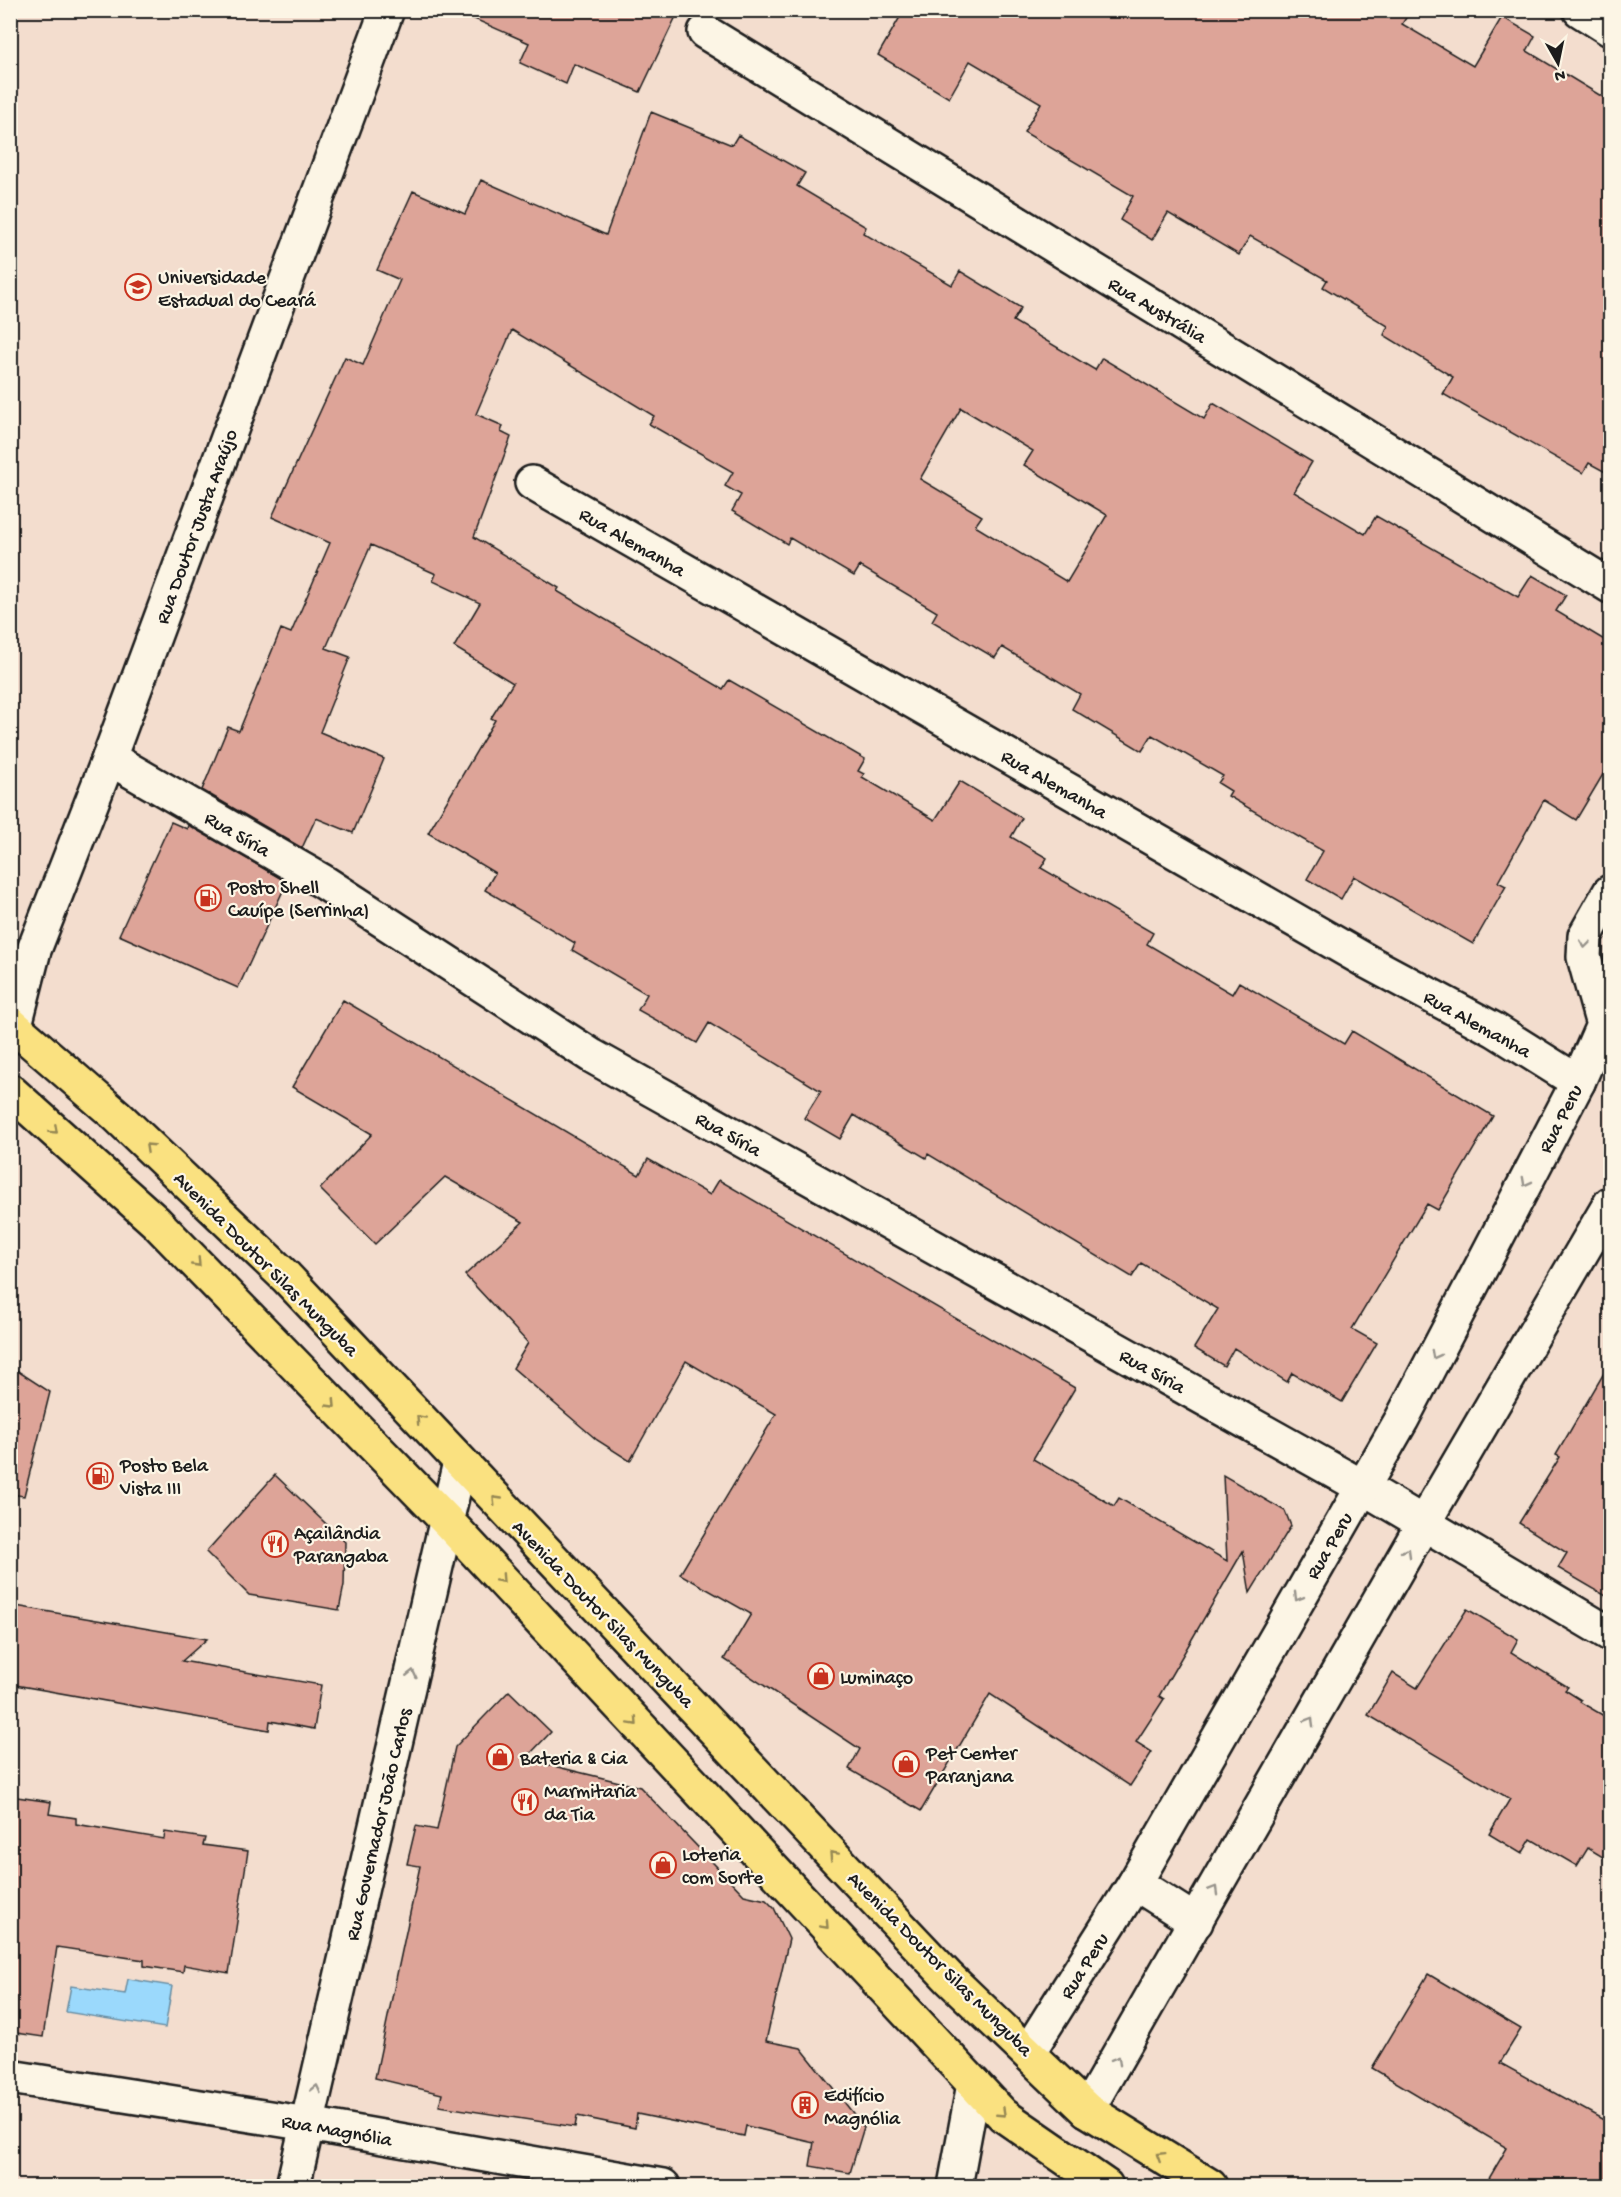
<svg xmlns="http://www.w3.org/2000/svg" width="1621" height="2197" viewBox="0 0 1621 2197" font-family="'Gochi Hand',sans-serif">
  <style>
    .water { fill: #9bd9fc; stroke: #688da2; stroke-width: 1.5 }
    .building { fill: #dda498; stroke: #1c1c1c; stroke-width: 1.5; fill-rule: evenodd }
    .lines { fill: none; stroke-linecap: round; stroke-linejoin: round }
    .street-casing { stroke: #1c1c1c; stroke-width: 38 }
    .secondary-casing { stroke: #1c1c1c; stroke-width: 38 }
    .primary-casing { stroke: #1c1c1c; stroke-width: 38 }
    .street { stroke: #fcf5e5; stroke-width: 33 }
    .secondary { stroke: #fcf5e5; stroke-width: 33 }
    .primary { stroke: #fae180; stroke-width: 33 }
    .oneway { stroke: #97938b }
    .oneway2 { stroke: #968853 }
    .labels { text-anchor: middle; stroke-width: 4.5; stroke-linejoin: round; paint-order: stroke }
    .poi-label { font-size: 20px; fill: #1c1c1c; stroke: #fcf5e5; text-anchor: start }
    .street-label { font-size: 20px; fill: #1c1c1c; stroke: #fcf5e5 }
  </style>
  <rect width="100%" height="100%" fill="#f3ddce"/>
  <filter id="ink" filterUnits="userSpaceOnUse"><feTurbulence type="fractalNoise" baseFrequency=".0167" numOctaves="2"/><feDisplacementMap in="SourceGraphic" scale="12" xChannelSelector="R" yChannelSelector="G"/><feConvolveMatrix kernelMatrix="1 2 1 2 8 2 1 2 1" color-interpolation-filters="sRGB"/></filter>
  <g filter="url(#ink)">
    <polygon class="water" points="128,1979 172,1986 165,2028 66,2012 71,1986 125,1994"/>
    <g class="building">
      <polygon points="454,10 679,10 640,92 574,64 566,84 520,63 529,43"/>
      <polygon points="904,10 1411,10 1402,24 1473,66 1502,17 1535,36 1527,51 1611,102 1611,475 1589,463 1583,473 1443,394 1453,377 1384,335 1388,326 1323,287 1327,280 1250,236 1239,255 1168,213 1152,240 1120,220 1133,196 1024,132 1041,103 970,61 949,98 878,55"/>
      <path d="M 651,112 L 732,145 L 738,135 L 805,173 L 797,186 L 866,227 L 863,233 L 952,285 L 960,271 L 1021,308 L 1013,321 L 1095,370 L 1102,358 L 1204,419 L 1213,403 L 1312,462 L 1294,492 L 1365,534 L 1376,516 L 1518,597 L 1532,575 L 1566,595 L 1556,611 L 1611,644 L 1611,761 L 1576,820 L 1544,800 L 1498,882 L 1506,886 L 1473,944 L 1354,876 L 1341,899 L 1307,879 L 1323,851 L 1228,796 L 1231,791 L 1218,783 L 1223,776 L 1152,735 L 1142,751 L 1072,709 L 1080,694 L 1002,647 L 995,658 L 932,621 L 937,612 L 860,566 L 854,576 L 790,538 L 787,544 L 732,511 L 741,495 L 725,486 L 733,472 L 649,424 L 654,416 L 512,330 L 476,414 L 503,426 L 501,432 L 511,437 L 474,537 L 559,588 L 557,591 L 723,689 L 729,680 L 865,759 L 858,771 L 864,774 L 862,777 L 935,820 L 960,781 L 1022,818 L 1011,837 L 1047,858 L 1041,868 L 1153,933 L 1147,944 L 1232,994 L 1239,982 L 1344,1044 L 1352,1031 L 1493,1116 L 1438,1210 L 1427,1204 L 1352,1329 L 1377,1343 L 1342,1402 L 1292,1373 L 1287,1382 L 1234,1348 L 1224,1366 L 1194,1348 L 1218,1309 L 1141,1263 L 1132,1277 L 928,1154 L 926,1158 L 854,1115 L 840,1139 L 804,1118 L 821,1091 L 709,1023 L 697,1043 L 638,1010 L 647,994 L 572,950 L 575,943 L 485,890 L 495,873 L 428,833 L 495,720 L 491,718 L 513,683 L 454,647 L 480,603 L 433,581 L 436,574 L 371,545 L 326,648 L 350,657 L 320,732 L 384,759 L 353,833 L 316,818 L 302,848 L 202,790 L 228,727 L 239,731 L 281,629 L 291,633 L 330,543 L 272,517 L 345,357 L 363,365 L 400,280 L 377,270 L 413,191 L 465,214 L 481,180 L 606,235 ZM 961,408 L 1033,451 L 1024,465 L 1107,515 L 1067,582 L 975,526 L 982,516 L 920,479 Z"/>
      <polygon points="171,822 187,829 188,825 287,882 238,988 119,935"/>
      <polygon points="343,1000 639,1175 648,1159 710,1195 719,1180 1075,1388 1033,1459 1114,1506 1119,1498 1227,1561 1223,1475 1285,1511 1291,1526 1250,1593 1243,1551 1159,1696 1164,1699 1136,1742 1152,1752 1130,1786 990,1694 921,1811 849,1769 860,1749 724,1659 751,1614 680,1574 776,1414 686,1361 630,1461 597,1440 513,1368 528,1343 465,1275 523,1222 445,1177 375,1244 320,1189 372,1134 292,1087"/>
      <polygon points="1611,1361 1611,1599 1558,1568 1567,1553 1519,1523 1560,1457 1556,1455"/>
      <polygon points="10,1366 50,1392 24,1496 10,1494"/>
      <polygon points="275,1475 345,1542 344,1585 339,1610 249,1595 206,1552"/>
      <polygon points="10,1605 207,1639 182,1661 321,1685 314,1729 270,1721 269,1730 10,1684"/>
      <polygon points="1467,1609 1518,1639 1511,1652 1568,1687 1565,1690 1581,1700 1580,1702 1611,1720 1611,1862 1588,1848 1577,1866 1531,1839 1522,1854 1489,1834 1510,1799 1368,1715 1393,1673 1417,1688"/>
      <polygon points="509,1691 551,1732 525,1759 640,1787 744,1895 766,1900 774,1908 789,1939 766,2041 801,2048 864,2127 850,2173 810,2166 814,2142 746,2126 744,2136 637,2114 635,2128 577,2116 575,2127 439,2106 442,2094 375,2078 420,1866 407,1864 416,1826 437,1830 455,1747"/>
      <polygon points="10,1796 51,1802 49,1814 76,1818 76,1824 164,1839 165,1832 205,1838 203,1845 248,1851 229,1973 184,1965 183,1972 144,1966 144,1960 57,1947 43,2037 10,2032"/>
      <polygon points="1428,1974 1521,2029 1500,2063 1611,2124 1611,2187 1484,2187 1507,2148 1372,2068"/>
    </g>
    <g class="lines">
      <defs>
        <g id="street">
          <polyline points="1580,10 1610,29"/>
          <polyline points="705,32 1610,586"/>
          <polyline points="532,483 1368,962 1495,1030 1578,1082"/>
          <polyline points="109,758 322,881 592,1056 1361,1486 1610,1634"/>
          <polyline points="15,1025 34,950 109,758 387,10"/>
          <polyline points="10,2077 308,2124 663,2186"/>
          <polyline points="955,2186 974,2084"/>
        </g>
        <g id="secondary">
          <polyline points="1135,1883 1196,1922"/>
          <polyline points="1029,2051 1135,1883 1402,1419 1578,1082 1603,1025 1584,957 1585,936 1610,892"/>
          <polyline points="1087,2110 1423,1524 1610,1204"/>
          <polyline points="293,2186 460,1462"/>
        </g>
        <g id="primary">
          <polyline points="10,1023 116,1115 286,1277 949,1978 1087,2110 1210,2186"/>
          <polyline points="10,1091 156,1222 447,1521 1003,2115 1106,2186"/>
        </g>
      </defs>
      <use href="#street" class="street-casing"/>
      <use href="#secondary" class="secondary-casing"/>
      <use href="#primary" class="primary-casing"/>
      <use href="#street" class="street"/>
      <use href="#secondary" class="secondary"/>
      <use href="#primary" class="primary"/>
    </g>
    <defs><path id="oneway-chevron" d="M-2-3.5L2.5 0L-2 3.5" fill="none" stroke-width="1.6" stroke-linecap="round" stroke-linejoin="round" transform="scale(1.5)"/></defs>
    <g class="oneway">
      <use href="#oneway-chevron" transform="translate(1585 944) rotate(97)"/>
      <use href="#oneway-chevron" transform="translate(1526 1182) rotate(118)"/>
      <use href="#oneway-chevron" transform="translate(1435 1355) rotate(118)"/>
      <use href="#oneway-chevron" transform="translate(1407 1552) rotate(-60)"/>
      <use href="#oneway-chevron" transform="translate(1298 1597) rotate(120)"/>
      <use href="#oneway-chevron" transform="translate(412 1674) rotate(-77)"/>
      <use href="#oneway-chevron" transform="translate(1310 1721) rotate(-60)"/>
      <use href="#oneway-chevron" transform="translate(1214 1890) rotate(-60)"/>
      <use href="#oneway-chevron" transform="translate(1117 2060) rotate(-60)"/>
      <use href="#oneway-chevron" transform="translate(316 2089) rotate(-77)"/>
    </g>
    <g class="oneway2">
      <use href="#oneway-chevron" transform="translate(54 1130) rotate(42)"/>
      <use href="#oneway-chevron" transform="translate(149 1147) rotate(-137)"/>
      <use href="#oneway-chevron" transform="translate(197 1263) rotate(46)"/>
      <use href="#oneway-chevron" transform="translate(332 1404) rotate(46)"/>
      <use href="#oneway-chevron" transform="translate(420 1419) rotate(-133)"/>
      <use href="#oneway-chevron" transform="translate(496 1500) rotate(-134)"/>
      <use href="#oneway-chevron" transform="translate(501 1579) rotate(47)"/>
      <use href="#oneway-chevron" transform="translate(634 1722) rotate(47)"/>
      <use href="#oneway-chevron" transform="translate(833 1855) rotate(-133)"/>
      <use href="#oneway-chevron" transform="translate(825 1925) rotate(47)"/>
      <use href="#oneway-chevron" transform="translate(1002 2113) rotate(43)"/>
      <use href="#oneway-chevron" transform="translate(1160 2156) rotate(-148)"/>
    </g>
  </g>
  <defs>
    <symbol id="university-ring" viewBox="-11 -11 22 22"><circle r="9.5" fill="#fcf5e5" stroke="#c8321e" stroke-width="1.5"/><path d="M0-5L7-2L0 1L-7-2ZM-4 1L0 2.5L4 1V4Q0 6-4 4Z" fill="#c8321e"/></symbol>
    <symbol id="fuel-ring" viewBox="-11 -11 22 22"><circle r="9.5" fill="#fcf5e5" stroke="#c8321e" stroke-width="1.5"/><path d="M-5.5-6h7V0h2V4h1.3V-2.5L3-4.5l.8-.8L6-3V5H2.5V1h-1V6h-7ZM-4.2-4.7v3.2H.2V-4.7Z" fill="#c8321e"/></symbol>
    <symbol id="restaurant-ring" viewBox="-11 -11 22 22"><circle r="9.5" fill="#fcf5e5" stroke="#c8321e" stroke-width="1.5"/><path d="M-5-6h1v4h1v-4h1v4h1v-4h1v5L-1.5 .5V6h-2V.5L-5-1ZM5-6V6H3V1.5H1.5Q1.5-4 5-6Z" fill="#c8321e"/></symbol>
    <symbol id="shop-ring" viewBox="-11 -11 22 22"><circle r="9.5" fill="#fcf5e5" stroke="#c8321e" stroke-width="1.5"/><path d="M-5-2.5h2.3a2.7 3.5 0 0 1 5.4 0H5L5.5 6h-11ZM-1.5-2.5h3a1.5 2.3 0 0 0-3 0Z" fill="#c8321e"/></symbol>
    <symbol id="building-ring" viewBox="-11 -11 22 22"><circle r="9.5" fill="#fcf5e5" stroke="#c8321e" stroke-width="1.5"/><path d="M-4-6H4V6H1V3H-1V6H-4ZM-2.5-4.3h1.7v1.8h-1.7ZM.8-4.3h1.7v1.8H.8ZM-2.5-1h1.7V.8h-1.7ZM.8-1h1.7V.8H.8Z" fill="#c8321e"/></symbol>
  </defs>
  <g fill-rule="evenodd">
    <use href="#university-ring" x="123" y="272" width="30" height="30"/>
    <use href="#fuel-ring" x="193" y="883" width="30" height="30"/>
    <use href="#fuel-ring" x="85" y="1461" width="30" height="30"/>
    <use href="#restaurant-ring" x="260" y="1529" width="30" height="30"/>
    <use href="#shop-ring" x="806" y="1661" width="30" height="30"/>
    <use href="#shop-ring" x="485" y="1742" width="30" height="30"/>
    <use href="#shop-ring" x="891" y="1749" width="30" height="30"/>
    <use href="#restaurant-ring" x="510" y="1787" width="30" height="30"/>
    <use href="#shop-ring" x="648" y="1850" width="30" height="30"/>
    <use href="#building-ring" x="790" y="2090" width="30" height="30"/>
  </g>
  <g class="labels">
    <g class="poi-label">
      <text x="158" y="283">Universidade<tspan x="158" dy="23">Estadual do Ceará</tspan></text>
      <text x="228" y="893">Posto Shell<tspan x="228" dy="23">Cauípe (Serrinha)</tspan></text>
      <text x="120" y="1471">Posto Bela<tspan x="120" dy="23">Vista III</tspan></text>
      <text x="294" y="1539">Açailândia<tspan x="294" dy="23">Parangaba</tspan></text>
      <text x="840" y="1683">Luminaço</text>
      <text x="926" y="1759">Pet Center<tspan x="926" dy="23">Paranjana</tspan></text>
      <text x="520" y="1764">Bateria &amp; Cia</text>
      <text x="544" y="1797">Marmitaria<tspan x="544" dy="23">da Tia</tspan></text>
      <text x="682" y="1860">Loteria<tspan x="682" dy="23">com Sorte</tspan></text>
      <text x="824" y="2101">Edifício<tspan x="824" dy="23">Magnólia</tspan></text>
    </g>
    <g class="street-label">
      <text transform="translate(1158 309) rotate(31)" y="7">Rua Austrália</text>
      <text transform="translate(195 526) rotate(-70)" y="7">Rua Doutor Justa Araújo</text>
      <text transform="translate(633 541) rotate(30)" y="7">Rua Alemanha</text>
      <text transform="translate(1055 783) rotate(30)" y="7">Rua Alemanha</text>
      <text transform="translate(238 833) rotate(30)" y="7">Rua Síria</text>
      <text transform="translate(1478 1023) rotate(29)" y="7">Rua Alemanha</text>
      <text transform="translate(1559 1118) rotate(-63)" y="7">Rua Peru</text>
      <text transform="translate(729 1133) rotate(29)" y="7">Rua Síria</text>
      <text transform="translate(267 1263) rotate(45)" y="7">Avenida Doutor Silas Munguba</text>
      <text transform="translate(1153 1370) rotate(29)" y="7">Rua Síria</text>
      <text transform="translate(1328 1545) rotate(-60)" y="7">Rua Peru</text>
      <text transform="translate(604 1613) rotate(46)" y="7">Avenida Doutor Silas Munguba</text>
      <text transform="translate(377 1824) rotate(-77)" y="7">Rua Governador João Carlos</text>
      <text transform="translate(941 1963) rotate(45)" y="7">Avenida Doutor Silas Munguba</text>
      <text transform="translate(1083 1965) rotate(-58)" y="7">Rua Peru</text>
      <text transform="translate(337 2129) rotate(10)" y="7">Rua Magnólia</text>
    </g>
  </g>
  <rect width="1621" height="2197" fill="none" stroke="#fcf5e5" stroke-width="36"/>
  <rect x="18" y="18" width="1585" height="2161" fill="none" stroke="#1c1c1c" stroke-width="2" filter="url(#ink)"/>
  <g transform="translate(1558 63) rotate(171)" stroke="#fcf5e5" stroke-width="4.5" paint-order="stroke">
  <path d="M0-4.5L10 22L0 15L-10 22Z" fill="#1c1c1c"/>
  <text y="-9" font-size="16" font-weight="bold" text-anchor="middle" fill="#1c1c1c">N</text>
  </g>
</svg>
